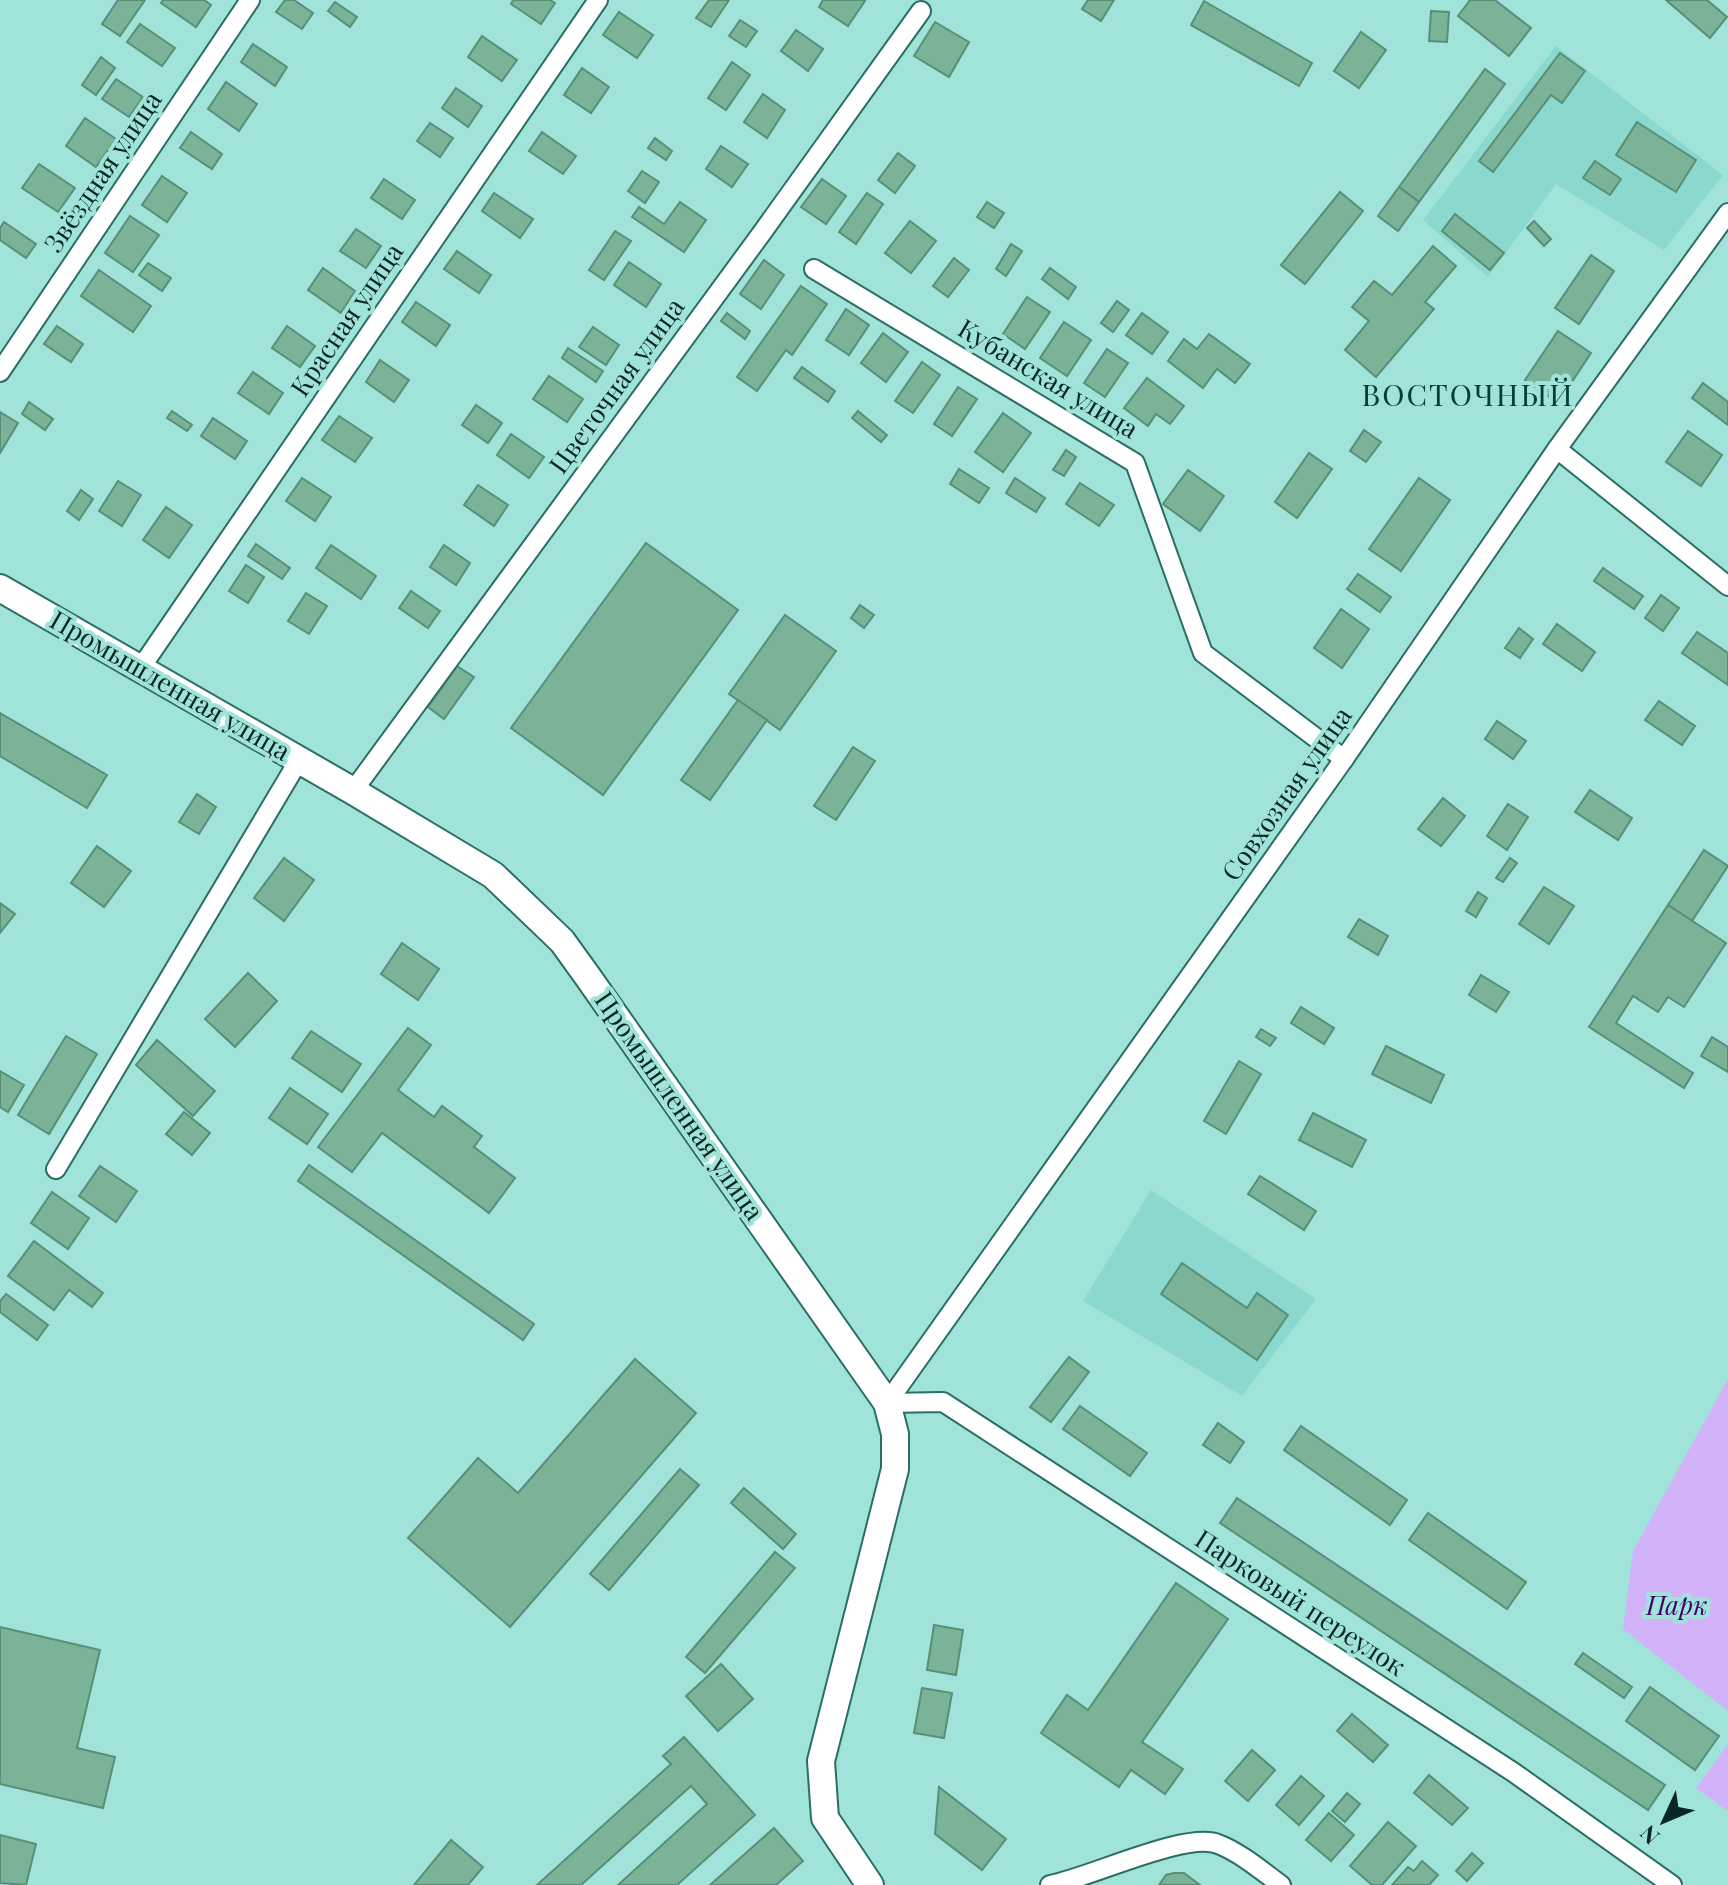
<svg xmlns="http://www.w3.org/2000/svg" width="1728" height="1885" viewBox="0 0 1728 1885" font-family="'Playfair Display',serif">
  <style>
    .built { fill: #8bd9ce }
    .green { fill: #d2b2f9 }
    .building { fill: #7bb399; stroke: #588f77; stroke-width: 2 }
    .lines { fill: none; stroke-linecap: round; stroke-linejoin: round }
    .minor-casing { stroke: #2a6e66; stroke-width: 22 }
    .secondary-casing { stroke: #2a6e66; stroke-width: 30 }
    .minor { stroke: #fff; stroke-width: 18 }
    .secondary { stroke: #fff; stroke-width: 26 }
    .labels { text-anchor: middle; stroke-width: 8; stroke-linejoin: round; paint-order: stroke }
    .street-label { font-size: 26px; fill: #092622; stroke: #a0e3d9 }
    .park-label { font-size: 26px; font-style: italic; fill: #44026f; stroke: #a0e3d9 }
    .quarter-label { font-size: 30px; letter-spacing: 2px; fill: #043d37; stroke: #a0e3d9 }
  </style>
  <rect width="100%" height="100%" fill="#a0e3d9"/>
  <g class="built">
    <polygon points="1556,46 1723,175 1664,250 1556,184 1488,277 1423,220"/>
    <polygon points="1151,1190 1316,1299 1242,1396 1083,1301"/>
  </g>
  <g class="green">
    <polygon points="1728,1379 1728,1711 1623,1629 1633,1551"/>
    <polygon points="1728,1744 1728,1811 1696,1788"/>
  </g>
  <g class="building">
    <polygon points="118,0 145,0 120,36 102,24"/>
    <polygon points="163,0 204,0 211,5 196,27 161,3"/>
    <polygon points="285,0 294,0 313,13 302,29 276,12"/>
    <polygon points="513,0 550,0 555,3 541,24 511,4"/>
    <polygon points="709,0 729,0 711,27 696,18"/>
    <polygon points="823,0 863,0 865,1 848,26 819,7"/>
    <polygon points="1088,0 1114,0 1101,21 1082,9"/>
    <polygon points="1470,0 1495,0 1531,28 1509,56 1458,16"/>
    <polygon points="1666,0 1707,0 1727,17 1710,38"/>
    <polygon points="1204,1 1312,63 1299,86 1191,25"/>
    <polygon points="335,2 357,17 350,27 328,11"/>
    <polygon points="1431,11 1449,12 1447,42 1429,41"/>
    <polygon points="619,12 653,35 637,58 603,35"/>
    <polygon points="740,20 757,31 746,47 729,36"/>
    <polygon points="935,22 969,42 949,77 914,56"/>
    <polygon points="140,24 175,48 162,66 127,42"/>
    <polygon points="796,30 823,49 808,71 781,51"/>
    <polygon points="1361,32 1386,50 1359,88 1334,71"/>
    <polygon points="482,36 517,60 502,81 468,57"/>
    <polygon points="253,44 287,67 275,86 241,62"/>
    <polygon points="1560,53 1585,71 1562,103 1551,95 1493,172 1479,161"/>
    <polygon points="101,57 115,68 96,95 82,85"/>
    <polygon points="732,62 750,75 726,110 708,98"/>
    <polygon points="582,68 609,87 591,113 564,95"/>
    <polygon points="1485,69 1505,84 1419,202 1399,187"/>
    <polygon points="116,79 143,97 129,117 102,99"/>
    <polygon points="226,82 257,104 239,131 208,109"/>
    <polygon points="456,88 482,106 468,127 442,108"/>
    <polygon points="763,94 785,110 767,138 744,122"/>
    <polygon points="85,118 116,139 96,167 66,146"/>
    <polygon points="1637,122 1696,160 1676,192 1616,155"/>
    <polygon points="430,123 453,138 440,157 417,141"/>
    <polygon points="191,132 222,154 212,169 180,148"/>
    <polygon points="542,132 576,156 563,174 529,151"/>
    <polygon points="655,138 672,151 666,160 648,148"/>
    <polygon points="721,146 748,164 732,187 706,169"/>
    <polygon points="898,153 915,166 895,193 878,180"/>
    <polygon points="1595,161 1621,179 1610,195 1583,178"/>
    <polygon points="39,164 75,188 58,212 22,188"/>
    <polygon points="642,171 659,182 645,203 628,191"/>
    <polygon points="162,176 187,193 167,222 142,205"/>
    <polygon points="384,179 415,200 402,219 371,198"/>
    <polygon points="822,179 846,196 826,224 801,207"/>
    <polygon points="1399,187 1419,202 1398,231 1378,216"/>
    <polygon points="1340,192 1363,211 1305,284 1281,265"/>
    <polygon points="494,193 533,219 520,238 482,211"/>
    <polygon points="867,193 883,204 856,244 839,232"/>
    <polygon points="680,202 706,220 684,252 632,217 639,207 664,224"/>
    <polygon points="987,202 1004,213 994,228 977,217"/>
    <polygon points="1455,214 1504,253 1490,270 1442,231"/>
    <polygon points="130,216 159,235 133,272 105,253"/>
    <polygon points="910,221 936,241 911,273 885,253"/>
    <polygon points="1534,221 1551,239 1544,246 1527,228"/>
    <polygon points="4,222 36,244 26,258 0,240 0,228"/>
    <polygon points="356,229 381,246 366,268 340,251"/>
    <polygon points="615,231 631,241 604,280 589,270"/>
    <polygon points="1011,244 1022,251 1006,276 996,269"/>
    <polygon points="1433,246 1456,266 1425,302 1434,309 1376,377 1345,350 1369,321 1352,307 1374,281 1392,295"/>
    <polygon points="457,251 491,275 479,293 444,269"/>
    <polygon points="1591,255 1614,271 1579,324 1555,308"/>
    <polygon points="954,258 969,270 948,297 933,286"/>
    <polygon points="764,260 784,275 761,309 740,294"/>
    <polygon points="629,262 661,284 646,307 614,285"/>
    <polygon points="148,263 171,278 162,291 139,275"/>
    <polygon points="323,268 355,291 341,313 308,290"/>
    <polygon points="1050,268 1076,287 1068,299 1042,279"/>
    <polygon points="99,270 151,306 133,332 81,296"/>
    <polygon points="801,286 827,304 792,355 786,350 757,391 737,377"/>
    <polygon points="1027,297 1050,312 1025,349 1003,334"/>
    <polygon points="1117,301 1129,310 1113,332 1101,323"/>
    <polygon points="416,302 450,325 436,346 402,322"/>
    <polygon points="846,309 869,325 849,355 826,340"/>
    <polygon points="727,313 750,331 745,339 721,321"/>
    <polygon points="1142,313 1168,332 1152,354 1126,335"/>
    <polygon points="1064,322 1091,340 1067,376 1040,358"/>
    <polygon points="57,326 83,344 71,362 44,344"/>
    <polygon points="287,326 315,346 300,367 272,348"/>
    <polygon points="593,327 619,345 606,365 579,347"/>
    <polygon points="1558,331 1591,353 1558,403 1525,380"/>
    <polygon points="883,333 908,352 886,382 861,363"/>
    <polygon points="1209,334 1250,364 1235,383 1217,369 1203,388 1168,361 1184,339 1197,349"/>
    <polygon points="568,348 603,371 596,382 562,358"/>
    <polygon points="1107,349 1128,363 1105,397 1084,383"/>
    <polygon points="380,360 409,380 394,402 366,382"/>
    <polygon points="922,362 940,375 913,413 895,401"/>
    <polygon points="802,367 835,391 828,402 794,378"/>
    <polygon points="253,372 283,393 269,414 238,393"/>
    <polygon points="549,376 583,399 567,422 533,399"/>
    <polygon points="1147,378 1184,406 1170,424 1156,414 1148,426 1124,408"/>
    <polygon points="1703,383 1728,402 1728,425 1692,398"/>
    <polygon points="958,387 977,399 952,436 934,424"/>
    <polygon points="29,402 53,419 45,430 22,414"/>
    <polygon points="476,405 502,423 488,443 462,425"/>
    <polygon points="172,411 192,425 187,431 167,418"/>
    <polygon points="858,411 887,435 881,442 852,418"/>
    <polygon points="0,412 18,423 0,453"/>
    <polygon points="1003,413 1031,433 1003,472 975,452"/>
    <polygon points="339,416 372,438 355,462 322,440"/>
    <polygon points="213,418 247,441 235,459 201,436"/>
    <polygon points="1364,430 1381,442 1366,462 1350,451"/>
    <polygon points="1688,431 1722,455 1701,486 1666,462"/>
    <polygon points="511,434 544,457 529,478 497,455"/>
    <polygon points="1066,450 1076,457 1064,476 1053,470"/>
    <polygon points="1309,453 1332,469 1297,518 1275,502"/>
    <polygon points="959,469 989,488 979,503 950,484"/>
    <polygon points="1188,470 1224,496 1200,531 1163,504"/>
    <polygon points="302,478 331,497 315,521 286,501"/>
    <polygon points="1015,478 1045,498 1036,512 1006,493"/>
    <polygon points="1419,478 1450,500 1401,571 1369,549"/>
    <polygon points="118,481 141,495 122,526 99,511"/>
    <polygon points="1080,483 1114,505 1099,526 1066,504"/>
    <polygon points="478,485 508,505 494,526 464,505"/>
    <polygon points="81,490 93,499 79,520 67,511"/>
    <polygon points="166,507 192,525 169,558 143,540"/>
    <polygon points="646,543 738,610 603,795 511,728"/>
    <polygon points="256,544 290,568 282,579 248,556"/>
    <polygon points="331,545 376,576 361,599 316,568"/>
    <polygon points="444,545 470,563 456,585 430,567"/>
    <polygon points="246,565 264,577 248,603 229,591"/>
    <polygon points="1603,568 1643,596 1634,609 1594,581"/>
    <polygon points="1358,574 1391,597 1380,612 1347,589"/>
    <polygon points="411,591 440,611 428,628 399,608"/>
    <polygon points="306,593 327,606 309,634 288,621"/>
    <polygon points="1661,595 1679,608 1663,631 1645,618"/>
    <polygon points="860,605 874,615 864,628 851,618"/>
    <polygon points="1341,609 1369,629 1342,668 1314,648"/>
    <polygon points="785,615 836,651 780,730 729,694"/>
    <polygon points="1557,624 1595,652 1582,671 1543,644"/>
    <polygon points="1519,628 1533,639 1520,658 1505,648"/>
    <polygon points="1697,632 1728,653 1728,685 1682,653"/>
    <polygon points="457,666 474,677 444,719 428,707"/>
    <polygon points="738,700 767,720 710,800 681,780"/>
    <polygon points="1659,701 1695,726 1682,745 1645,720"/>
    <polygon points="0,713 107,775 87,808 0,756"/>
    <polygon points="1497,721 1526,741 1513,759 1485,739"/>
    <polygon points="853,747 875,761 836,820 814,806"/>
    <polygon points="1590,790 1632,818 1618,840 1575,812"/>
    <polygon points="197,794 216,807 199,834 179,822"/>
    <polygon points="1443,798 1465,816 1441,846 1418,829"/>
    <polygon points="1508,804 1528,817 1507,850 1487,836"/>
    <polygon points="97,846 131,871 104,907 71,883"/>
    <polygon points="1704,850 1728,866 1692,921 1668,905"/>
    <polygon points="284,858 314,880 284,921 254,898"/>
    <polygon points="1510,858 1517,863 1503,882 1496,878"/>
    <polygon points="1544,887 1574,906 1549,944 1519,924"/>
    <polygon points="1478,892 1487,898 1476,917 1466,911"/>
    <polygon points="0,903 15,914 0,933"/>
    <polygon points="1668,905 1726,943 1684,1007 1668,997 1658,1012 1633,996 1616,1023 1693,1073 1684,1088 1589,1027"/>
    <polygon points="1359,919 1388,936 1378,955 1348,937"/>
    <polygon points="402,943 439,969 418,1000 381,974"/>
    <polygon points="248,973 277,1001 235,1047 205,1019"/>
    <polygon points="1481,975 1509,992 1496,1012 1469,995"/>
    <polygon points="1301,1007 1334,1028 1324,1044 1291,1023"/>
    <polygon points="408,1028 431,1045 398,1090 434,1117 442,1106 482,1136 474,1147 515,1178 489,1213 382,1133 352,1172 318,1147"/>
    <polygon points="1261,1029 1276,1038 1270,1046 1256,1037"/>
    <polygon points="311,1031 361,1064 342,1092 292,1058"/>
    <polygon points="66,1036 97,1054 49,1134 18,1115"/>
    <polygon points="1712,1037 1728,1047 1728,1072 1701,1056"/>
    <polygon points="157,1040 215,1091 193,1116 136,1065"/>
    <polygon points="1386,1046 1444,1075 1431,1103 1372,1074"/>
    <polygon points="1239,1061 1261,1074 1226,1134 1204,1121"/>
    <polygon points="0,1071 24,1085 8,1112 0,1107"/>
    <polygon points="290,1088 328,1114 307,1144 269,1118"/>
    <polygon points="184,1112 210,1133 192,1155 166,1134"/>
    <polygon points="1313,1113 1366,1140 1352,1167 1299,1140"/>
    <polygon points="309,1165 534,1324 523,1340 298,1181"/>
    <polygon points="100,1166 137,1191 116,1222 79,1196"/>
    <polygon points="1260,1176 1316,1211 1304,1230 1248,1194"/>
    <polygon points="52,1192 89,1218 68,1249 31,1223"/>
    <polygon points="34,1241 103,1293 92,1307 69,1290 54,1310 8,1276"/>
    <polygon points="1182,1263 1247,1308 1257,1293 1288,1315 1257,1360 1161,1294"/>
    <polygon points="6,1294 48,1325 37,1340 0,1312 0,1301"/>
    <polygon points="1069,1357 1089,1372 1051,1422 1030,1407"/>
    <polygon points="635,1359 696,1413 510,1627 408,1538 478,1458 518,1493"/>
    <polygon points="1080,1406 1147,1453 1130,1476 1063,1429"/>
    <polygon points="1218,1423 1244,1442 1230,1463 1203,1445"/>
    <polygon points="1301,1426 1407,1500 1390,1525 1284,1450"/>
    <polygon points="680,1469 699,1485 609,1590 590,1574"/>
    <polygon points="744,1488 796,1534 783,1549 731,1503"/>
    <polygon points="1237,1498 1665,1785 1648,1810 1220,1523"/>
    <polygon points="1428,1513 1526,1582 1507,1609 1409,1540"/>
    <polygon points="775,1552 795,1568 705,1673 686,1657"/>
    <polygon points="1176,1583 1228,1619 1142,1742 1183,1769 1165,1794 1131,1770 1119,1787 1041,1733 1067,1695 1088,1710"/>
    <polygon points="934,1625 963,1630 956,1675 927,1670"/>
    <polygon points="0,1627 100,1650 77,1748 115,1757 103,1808 0,1784"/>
    <polygon points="1583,1653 1632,1687 1624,1698 1575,1664"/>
    <polygon points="721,1664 753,1699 718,1731 686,1696"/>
    <polygon points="1650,1687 1719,1736 1695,1770 1626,1721"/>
    <polygon points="922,1688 952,1693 944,1738 914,1733"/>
    <polygon points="1352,1714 1388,1745 1373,1762 1337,1731"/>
    <polygon points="684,1737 755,1815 677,1885 618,1885 707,1804 691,1786 581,1885 537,1885 671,1764 663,1756"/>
    <polygon points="1252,1750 1275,1770 1248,1801 1225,1781"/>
    <polygon points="1429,1775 1468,1808 1452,1825 1414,1793"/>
    <polygon points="1301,1776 1324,1796 1299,1825 1276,1805"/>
    <polygon points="939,1787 1006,1839 982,1870 935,1834"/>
    <polygon points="1347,1793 1360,1804 1345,1822 1332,1811"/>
    <polygon points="1329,1813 1354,1835 1331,1861 1306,1840"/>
    <polygon points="1388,1822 1416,1846 1382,1885 1372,1885 1350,1866"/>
    <polygon points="774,1828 803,1861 776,1885 710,1885"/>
    <polygon points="0,1835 36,1844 26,1885 0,1883"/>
    <polygon points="451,1840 483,1867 468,1885 414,1885"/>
    <polygon points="1472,1853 1483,1863 1467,1881 1456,1871"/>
    <polygon points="1422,1861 1438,1875 1429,1885 1392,1885 1408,1867 1414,1871"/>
    <polygon points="1174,1873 1184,1873 1200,1885 1159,1885 1166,1875"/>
  </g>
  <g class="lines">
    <defs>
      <g id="minor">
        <polyline points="814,269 1135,463 1203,653 1344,759"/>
        <polyline points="0,372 250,0"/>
        <polyline points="1557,449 1728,586"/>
        <polyline points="140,669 598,0"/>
        <polyline points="353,791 764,230 921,11"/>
        <polyline points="56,1169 299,760"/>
        <polyline points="887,1403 1344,759 1557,449 1728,213"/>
        <polyline points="887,1403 943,1402 1513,1772 1672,1885"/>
        <path d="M 1050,1885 C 1089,1878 1186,1831 1218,1844 C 1241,1853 1262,1871 1281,1885"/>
      </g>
      <polyline id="secondary" points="0,588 353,791 493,875 562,941 588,977 887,1403 895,1434 895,1469 821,1761 825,1818 870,1885"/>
    </defs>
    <use href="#minor" class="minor-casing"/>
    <use href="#secondary" class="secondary-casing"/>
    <use href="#minor" class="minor"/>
    <use href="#secondary" class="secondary"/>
  </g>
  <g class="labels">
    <g class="street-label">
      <text transform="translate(103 172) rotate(-56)" y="9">Звёздная улица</text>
      <text transform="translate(347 320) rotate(-56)" y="9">Красная улица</text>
      <text transform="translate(1048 379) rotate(31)" y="9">Кубанская улица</text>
      <text transform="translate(617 386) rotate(-54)" y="9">Цветочная улица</text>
      <text transform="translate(170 686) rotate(30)" y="9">Промышленная улица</text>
      <text transform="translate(1287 794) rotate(-55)" y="9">Совхозная улица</text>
      <text transform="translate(679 1106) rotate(55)" y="9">Промышленная улица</text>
      <text transform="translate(1300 1603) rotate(33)" y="9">Парковый переулок</text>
    </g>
    <g class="park-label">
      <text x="1677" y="1615">Парк</text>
    </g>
    <g class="quarter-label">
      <text x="1468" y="406">ВОСТОЧНЫЙ</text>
    </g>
  </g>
  <g transform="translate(1664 1821) rotate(226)" stroke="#a0e3d9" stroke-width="6" paint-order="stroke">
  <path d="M0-6L14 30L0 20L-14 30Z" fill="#092622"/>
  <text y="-12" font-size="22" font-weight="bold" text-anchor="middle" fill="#092622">N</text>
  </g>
</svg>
